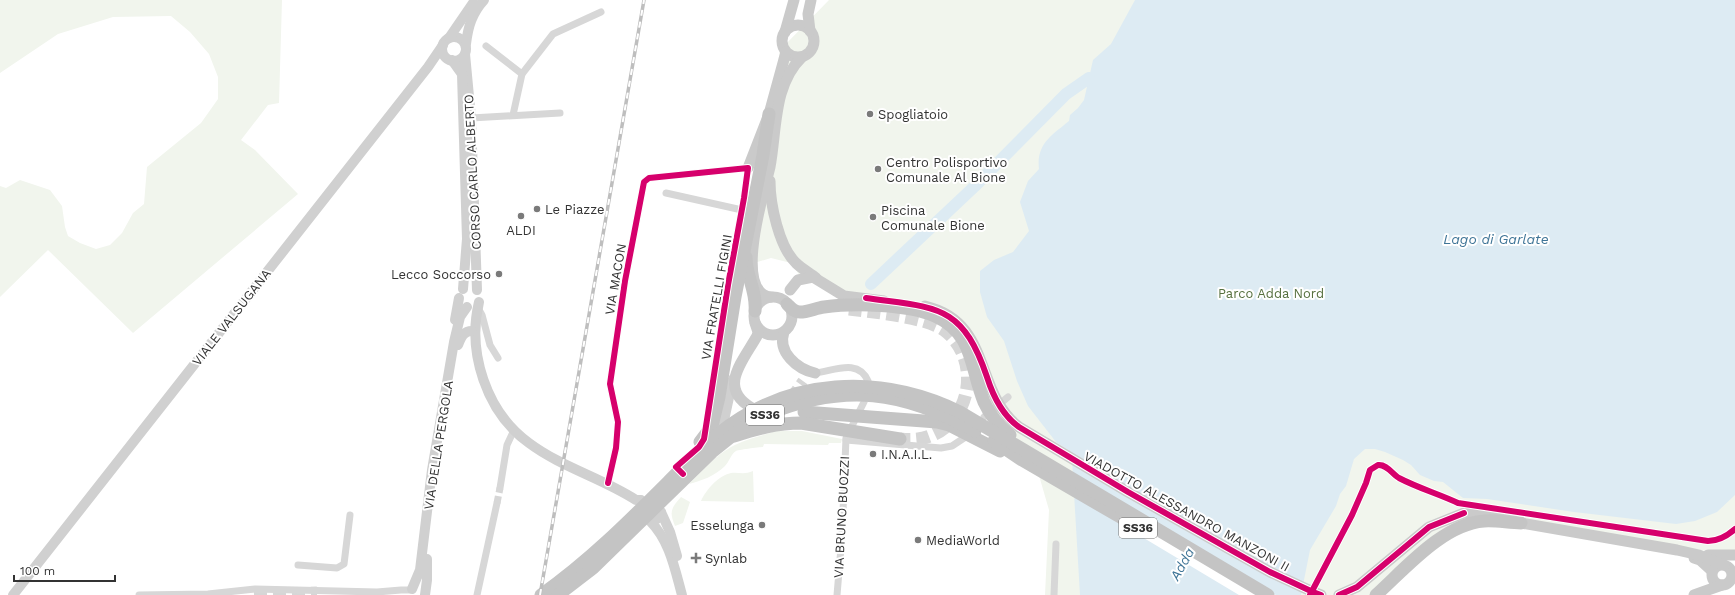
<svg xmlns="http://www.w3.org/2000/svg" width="1735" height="595" viewBox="0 0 1735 595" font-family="'Work Sans',sans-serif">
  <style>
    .green { fill: #f1f5ed }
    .water { fill: #ddebf3 }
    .pier { fill: #fff }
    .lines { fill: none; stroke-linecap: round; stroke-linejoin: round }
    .river { stroke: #ddebf3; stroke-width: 12 }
    .street-tunnel { stroke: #d6d6d6; stroke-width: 7; stroke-dasharray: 7 3.5; stroke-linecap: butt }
    .primary-tunnel { stroke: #d6d6d6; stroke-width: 11; stroke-dasharray: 11 5.5; stroke-linecap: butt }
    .highway-tunnel { stroke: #d6d6d6; stroke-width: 13; stroke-dasharray: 13 6; stroke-linecap: butt }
    .street { stroke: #d7d7d7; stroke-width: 7 }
    .secondary { stroke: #d0d0d0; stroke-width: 10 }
    .primary { stroke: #cacaca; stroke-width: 11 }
    .highway { stroke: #c4c4c4; stroke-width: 13 }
    .rail-casing { stroke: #bebebe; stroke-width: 3.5 }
    .rail { stroke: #fff; stroke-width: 2; stroke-dasharray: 6; stroke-linecap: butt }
    .cycleway-casing { stroke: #fff; stroke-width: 8 }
    .cycleway { stroke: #d6006c; stroke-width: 6 }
    .poi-dot { fill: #7a7a7a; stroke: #fff; stroke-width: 1.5 }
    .labels { text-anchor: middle; stroke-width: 4; stroke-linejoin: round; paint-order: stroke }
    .shield { fill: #fff; stroke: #707070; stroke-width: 1 }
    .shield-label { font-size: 12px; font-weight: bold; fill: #333 }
    .poi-label { font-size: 13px; fill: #333; stroke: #fff; text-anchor: start }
    .street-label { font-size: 13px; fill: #333; stroke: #fff }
    .park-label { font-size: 13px; fill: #56703f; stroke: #fff }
    .water-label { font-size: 14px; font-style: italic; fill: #3f7597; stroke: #fff }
  </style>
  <rect width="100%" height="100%" fill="#fff"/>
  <g class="green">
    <polygon points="0,0 282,0 279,103 268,105 241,140 255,150 298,194 133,333 48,250 0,297 0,186 6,188 20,180 50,190 62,206 65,227 68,236 80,243 96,249 110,245 122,233 133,213 144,204 147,167 201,123 218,99 218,77 209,54 190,32 171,16 113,17 58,34 0,73"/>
    <polygon points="829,0 1735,0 1735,552 1693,550 1582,534 1461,523 1371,595 1045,595 1049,510 1038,472 997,428 964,346 944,322 857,298 800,276 791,263 771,258 754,263 764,198 768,204 770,113 780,50"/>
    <path d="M 776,431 L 802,431 L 842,439 L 841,443 L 829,443 L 828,445 L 764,444 L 763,447 C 759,447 737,450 736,451 C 731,454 729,462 725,466 C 715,476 701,481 689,484 C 702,471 715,456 731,447 C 745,439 761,436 776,431 Z"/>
    <path d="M 753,471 L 754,502 L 701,501 C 706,490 718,476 731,473 C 739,472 744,475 753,471 Z"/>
    <path d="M 681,497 L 690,502 L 683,523 L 675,526 C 669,512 671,508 681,497 Z"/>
  </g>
  <path class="water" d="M 1135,0 L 1735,0 L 1735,495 L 1717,512 L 1695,521 L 1676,524 L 1574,512 L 1487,499 L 1463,498 L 1443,482 L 1434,481 L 1420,475 L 1411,465 L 1403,460 L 1385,452 L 1375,449 L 1365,449 L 1354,459 L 1346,486 L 1340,494 L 1336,506 L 1310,550 L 1301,595 L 1080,595 L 1072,459 L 1068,450 L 1056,442 L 1028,406 L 1017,381 L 1004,341 L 987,317 L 980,292 L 980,271 L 994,260 L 1013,252 L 1029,231 L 1020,202 L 1028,181 L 1039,169 C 1036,144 1052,135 1069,121 L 1070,115 L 1078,108 L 1084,100 L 1093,60 L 1111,44 Z"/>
  <polygon class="pier" points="1071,472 1269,592 1276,595 1239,595 1072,495"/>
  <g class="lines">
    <polyline class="river" points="871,284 975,186 1066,94 1089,78"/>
    <polyline class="street-tunnel" points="497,503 500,488"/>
    <polyline class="primary-tunnel" points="791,398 803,381"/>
    <g class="highway-tunnel">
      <path d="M 849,309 C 873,312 926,317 944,330 C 981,357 973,420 930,436 C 920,440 910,440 900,439"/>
      <polyline points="254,595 317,593"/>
    </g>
    <g class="street">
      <polyline points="486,46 522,74"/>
      <polyline points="513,115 522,74 553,34 601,12"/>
      <polyline points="471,118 560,113"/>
      <polyline points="666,193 742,210"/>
      <polyline points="478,308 482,315 490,345 498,358"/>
      <path d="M 815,373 C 834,371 858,358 868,381"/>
      <polyline points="984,417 1008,397"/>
      <polyline points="846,440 941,448 952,446 964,438"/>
      <polyline points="608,483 616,448 618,422 610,384 625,281 644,182 649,178 748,168 744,198 728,285 707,423"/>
      <polyline points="500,488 507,445 514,430"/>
      <polyline points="298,565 337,568 344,564 350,515"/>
      <polyline points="139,595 208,594 255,589 377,592 401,590 411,590"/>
      <polyline points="477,595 497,503"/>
      <polyline points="837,595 842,536 846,438 864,402"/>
      <polyline points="1054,595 1056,544"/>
    </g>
    <g class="secondary">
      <circle cx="454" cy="49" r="12"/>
      <polyline points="449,38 473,3"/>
      <path d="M 466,44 C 468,27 472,13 484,0"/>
      <polyline points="465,54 471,118 477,290"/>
      <polyline points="452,60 462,74 467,239 463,289"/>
      <path d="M 479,302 C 467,352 486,412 529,443 C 561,467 602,478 636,500 L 641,500"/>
      <polyline points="455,320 459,298"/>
      <path d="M 458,345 C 461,338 463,331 472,331"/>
      <polyline points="723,425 733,379"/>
      <path d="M 661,512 L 657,519 L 650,521 C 670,541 675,570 682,595"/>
      <polyline points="661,512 670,532 677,556"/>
      <polyline points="412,589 420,570 432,470 454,342 460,317 467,307"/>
      <polyline points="13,595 428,67 443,45"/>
      <polyline points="425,595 427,580 427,559"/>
    </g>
    <g class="primary">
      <circle cx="798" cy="41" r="16"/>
      <polyline points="810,31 808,14 811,0"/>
      <polyline points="785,32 794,0"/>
      <polyline points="748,168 769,114 786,52"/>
      <path d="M 770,181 C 770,204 779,247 796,263 C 802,269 810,273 816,278"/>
      <polyline points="790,290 798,280 813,277 844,296 884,301"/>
      <circle cx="773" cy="316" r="19"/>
      <path d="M 771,297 C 732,293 765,189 770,167 C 777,130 773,85 802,57"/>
      <path d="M 925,306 C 993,322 973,392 1019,427 L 1128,492 L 1270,572 L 1313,592 L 1321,595"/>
      <path d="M 784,332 C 777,352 797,369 815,373"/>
      <path d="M 752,408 C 717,388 743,361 757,336 L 758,332 L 755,323"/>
      <polyline points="1708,555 1735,555"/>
      <polyline points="1694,558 1700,560 1712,571"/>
      <circle cx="1722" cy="575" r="10"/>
      <polyline points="1339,595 1357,587 1429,527 1464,513 1472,512 1484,510 1521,523 1677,550 1699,555 1724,565"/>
      <polyline points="1694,595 1722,585"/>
    </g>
    <g class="highway">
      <path d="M 746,257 C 746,277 757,291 755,311"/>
      <path d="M 787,304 C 791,308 794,312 800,312 C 808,312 816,308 824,307 C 853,303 908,304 935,316 C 974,333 970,368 984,402 C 990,415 999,426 1010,435"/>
      <polyline points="804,412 937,422 949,425 1000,451"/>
      <path d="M 768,414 C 845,383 903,391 975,431"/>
      <path d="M 734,436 C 756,429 777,423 801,423 L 900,439"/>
      <polyline points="994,441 1022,460 1134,525"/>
      <polyline points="700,442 712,426 719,397 735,297 763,155 769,114"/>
      <path d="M 541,595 C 588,562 628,522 668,482 C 684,466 700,449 718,434 C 789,377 880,373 960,412 L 1268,595"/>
      <polyline points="558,595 593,568 712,452 742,428"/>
      <path d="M 1376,595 C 1405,569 1443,524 1484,521 C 1496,520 1509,523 1521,523"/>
    </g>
    <defs>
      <polyline id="rail" points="540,595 644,0"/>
    </defs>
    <use href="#rail" class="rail-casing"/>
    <use href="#rail" class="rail"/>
    <defs>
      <g id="cycleway">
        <path d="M 866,298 C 936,308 962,303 987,377 C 993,396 1002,415 1019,427 L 1128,492 L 1270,572 L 1313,592 L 1321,595"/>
        <polyline points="608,483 616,448 618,422 610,384 625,281 644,182 649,178 748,168 744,198 728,285 704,439 699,447 676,467 683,474"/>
        <path d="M 1310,595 L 1352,515 L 1366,483 L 1370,470 L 1378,465 C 1387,464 1392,474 1399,478 C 1418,488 1439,494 1458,503 L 1708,541 C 1718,541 1727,536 1735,529"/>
        <polyline points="1339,595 1357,587 1429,527 1464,513"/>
      </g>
    </defs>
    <use href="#cycleway" class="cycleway-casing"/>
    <use href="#cycleway" class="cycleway"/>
  </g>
  <g class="poi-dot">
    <circle cx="870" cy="114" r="4"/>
    <circle cx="878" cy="169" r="4"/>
    <circle cx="537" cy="209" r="4"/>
    <circle cx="521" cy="216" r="4"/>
    <circle cx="873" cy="217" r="4"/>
    <circle cx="499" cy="274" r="4"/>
    <circle cx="873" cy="454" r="4"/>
    <circle cx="762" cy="525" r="4"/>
    <circle cx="918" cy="540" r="4"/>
    <path d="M694 552h4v4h4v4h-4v4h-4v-4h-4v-4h4z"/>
  </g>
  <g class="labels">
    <g class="shield">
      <rect x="746" y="405" width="38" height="20" rx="3"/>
      <rect x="1119" y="518" width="38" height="20" rx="3"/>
    </g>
    <g class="shield-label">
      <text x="765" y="419">SS36</text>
      <text x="1138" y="532">SS36</text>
    </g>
    <g class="poi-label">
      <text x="878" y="119">Spogliatoio</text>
      <text x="886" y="167">Centro Polisportivo<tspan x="886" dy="15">Comunale Al Bione</tspan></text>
      <text x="545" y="214">Le Piazze</text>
      <text x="881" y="215">Piscina<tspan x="881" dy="15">Comunale Bione</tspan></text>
      <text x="521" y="235" text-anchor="middle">ALDI</text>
      <text x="491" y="279" text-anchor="end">Lecco Soccorso</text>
      <text x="881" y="459">I.N.A.I.L.</text>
      <text x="754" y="530" text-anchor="end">Esselunga</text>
      <text x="926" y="545">MediaWorld</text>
      <text x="705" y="563">Synlab</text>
    </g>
    <g class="street-label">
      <text transform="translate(472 172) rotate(-93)" y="5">CORSO CARLO ALBERTO</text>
      <text transform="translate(615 279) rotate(-80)" y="5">VIA MACON</text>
      <text transform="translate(716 297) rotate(-80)" y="5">VIA FRATELLI FIGINI</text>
      <text transform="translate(231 317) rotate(-52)" y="5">VIALE VALSUGANA</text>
      <text transform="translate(438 445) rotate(-81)" y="5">VIA DELLA PERGOLA</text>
      <text transform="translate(1187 511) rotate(29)" y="5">VIADOTTO ALESSANDRO MANZONI II</text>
      <text transform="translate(841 517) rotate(-87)" y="5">VIA BRUNO BUOZZI</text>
    </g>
    <g class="park-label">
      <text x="1271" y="298">Parco Adda Nord</text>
    </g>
    <g class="water-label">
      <text x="1496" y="244">Lago di Garlate</text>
      <text transform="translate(1182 564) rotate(-61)" y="5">Adda</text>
    </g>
  </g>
  <path d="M14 575v6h101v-6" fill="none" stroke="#333333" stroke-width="2"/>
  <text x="20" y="575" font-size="12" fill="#333333" stroke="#ffffff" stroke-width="3" paint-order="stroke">100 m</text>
</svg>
